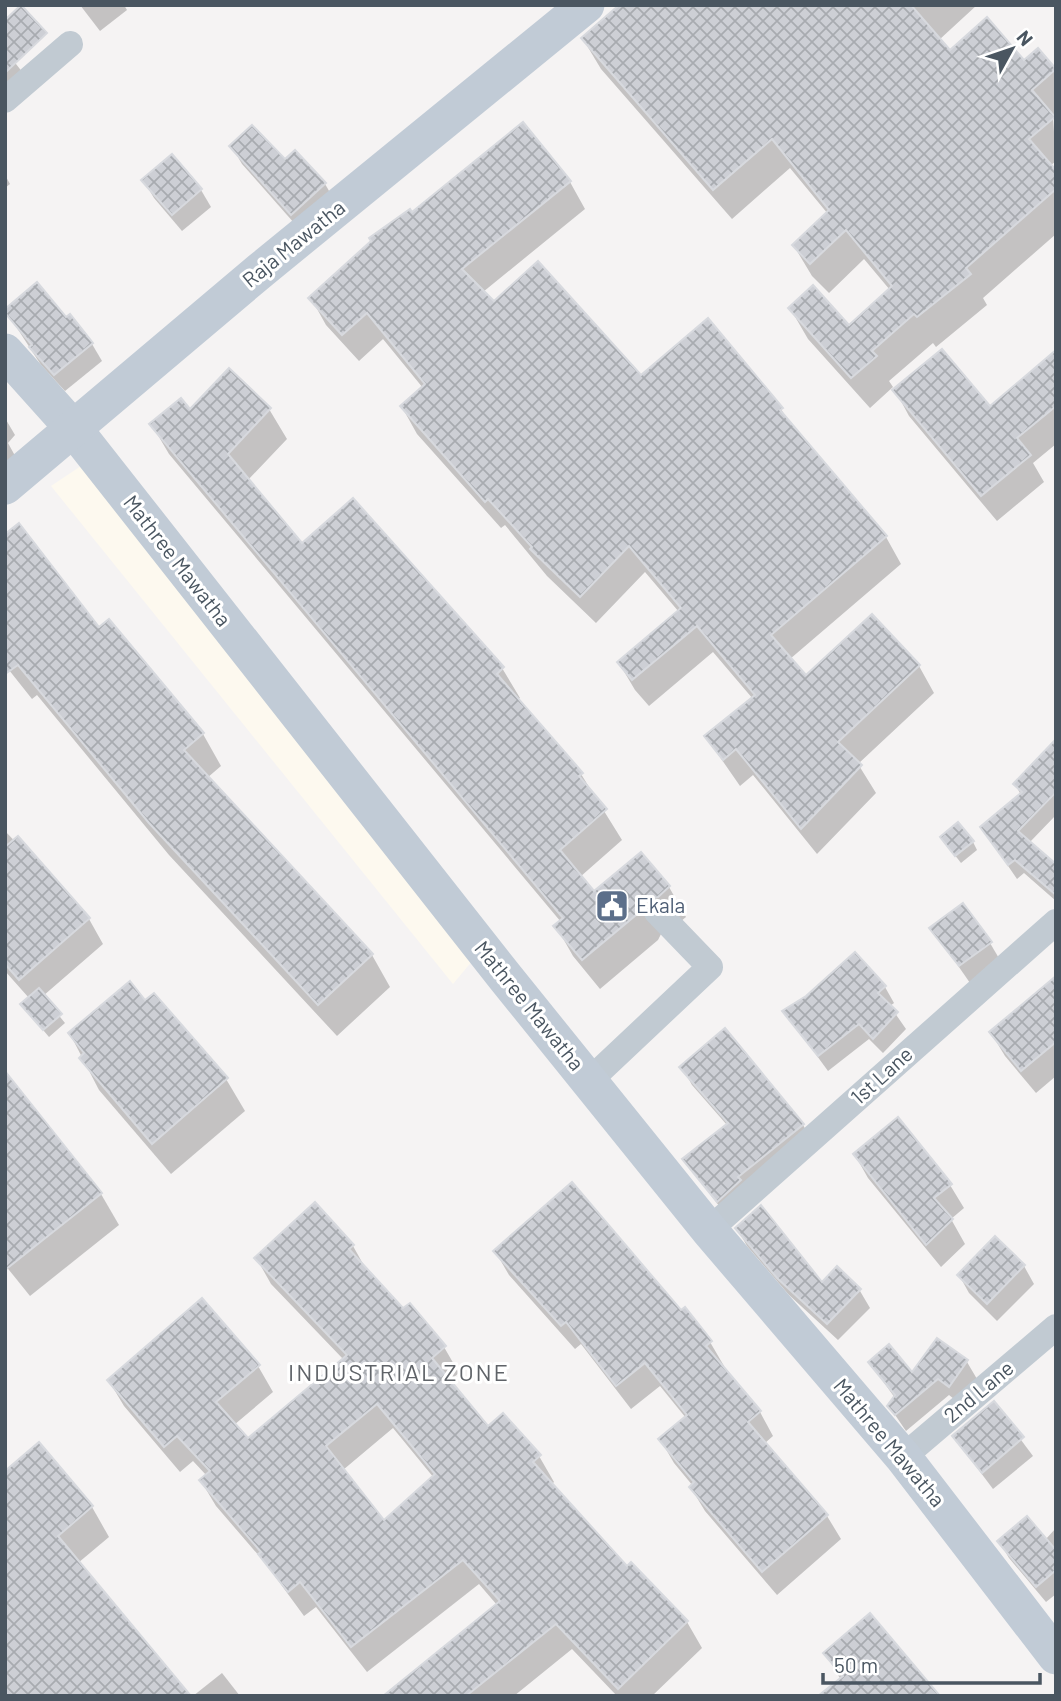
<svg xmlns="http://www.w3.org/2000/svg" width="1061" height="1701" viewBox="0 0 1061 1701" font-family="Barlow,sans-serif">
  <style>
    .commercial { fill: #fdf9ef }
    .shadow { fill: #0003; fill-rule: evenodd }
    .building { fill: url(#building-cross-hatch); stroke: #d7d9de; stroke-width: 2; fill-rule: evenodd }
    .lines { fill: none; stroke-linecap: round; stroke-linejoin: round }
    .street { stroke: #c1cad2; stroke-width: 26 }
    .secondary { stroke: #c1cbd6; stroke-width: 37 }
    .labels { text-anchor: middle; stroke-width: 6; stroke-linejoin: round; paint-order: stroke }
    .street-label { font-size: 21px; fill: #4a5661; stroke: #fff }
    .service-label { font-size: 21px; fill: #4e5e75; stroke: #fff; text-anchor: start }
    .quarter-label { font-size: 24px; letter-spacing: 2px; fill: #5f6368; stroke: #fff }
  </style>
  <defs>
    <pattern id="building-cross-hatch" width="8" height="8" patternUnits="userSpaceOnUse" patternTransform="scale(1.75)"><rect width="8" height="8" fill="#cdcfd5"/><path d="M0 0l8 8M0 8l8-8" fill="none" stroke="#a8abb0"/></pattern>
  </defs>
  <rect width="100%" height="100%" fill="#f5f3f3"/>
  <polygon class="commercial" points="81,466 473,960 453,984 51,486"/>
  <g class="shadow">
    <polygon points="80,5 124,5 127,10 100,31"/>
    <polygon points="639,5 977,5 939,40 950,52 1024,63 1056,72 1056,115 1053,117 1056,161 1050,166 1056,172 1056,234 983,298 987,305 936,347 933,343 889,381 893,387 870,408 808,339 790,308 849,328 890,290 864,259 829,293 812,276 794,246 828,214 790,168 732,219 601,69 583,39"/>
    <polygon points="5,50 27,78 5,94"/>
    <polygon points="232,147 325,184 335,201 302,232 242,164"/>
    <polygon points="5,175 10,184 5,188"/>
    <polygon points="144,181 201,190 211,207 182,231 154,198"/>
    <polygon points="570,182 585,209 483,292 494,303 641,377 781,409 792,428 886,537 901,564 790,659 806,678 872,616 919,666 934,693 858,764 876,793 817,854 753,775 740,786 706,737 753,699 713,652 649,706 635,690 619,663 679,612 645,572 596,623 547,576 505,525 501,528 417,434 402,407 423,388 383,339 359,361 326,325 311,298 411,215"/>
    <polygon points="6,311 66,320 92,344 102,361 65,391 41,365"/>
    <polygon points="1056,353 1056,444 1033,463 1044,482 997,521 909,416 895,390 989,408"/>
    <polygon points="269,409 287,439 247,481 302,546 502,668 520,698 517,700 581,774 622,840 580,877 594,894 641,854 669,887 686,917 675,926 663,930 658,940 600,989 573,956 556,926 561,922 169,454 152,425 190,412"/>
    <polygon points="5,418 15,435 8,443 19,463 5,469"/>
    <polygon points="109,622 203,734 221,766 207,778 372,955 390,987 337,1036 169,855 37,695 32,699 5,665 99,630"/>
    <polygon points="1056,761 1056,815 1029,843 1056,867 1056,901 1024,873 1017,879 982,828 1021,795 1015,784"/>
    <polygon points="5,831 89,919 103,944 43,996 65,1023 49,1037 22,1005 29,998 5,971"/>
    <polygon points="973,842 977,850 961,863 947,845"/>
    <polygon points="932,928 990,943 1000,960 970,983"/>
    <polygon points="1056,979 1056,1076 1036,1093 1005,1056 991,1033"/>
    <polygon points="885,987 894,1003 890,1006 906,1029 883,1053 869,1039 828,1071 785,1012"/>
    <polygon points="145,1003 226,1079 245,1111 171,1174 99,1090 70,1034"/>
    <polygon points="682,1067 803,1125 813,1142 728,1218 685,1160 727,1125 692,1085"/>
    <polygon points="855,1155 950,1185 964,1208 951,1219 965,1244 941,1267 868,1178"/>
    <polygon points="101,1194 119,1225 30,1296 5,1265"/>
    <polygon points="737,1228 822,1285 837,1269 860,1291 870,1308 838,1340 789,1295 747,1246"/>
    <path d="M 353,1246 L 367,1271 L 403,1311 L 444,1347 L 459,1373 L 449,1381 L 488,1429 L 539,1456 L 554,1482 L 551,1485 L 627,1568 L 687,1622 L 702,1648 L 652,1696 L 617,1696 L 572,1649 L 514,1696 L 394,1696 L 497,1605 L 479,1584 L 367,1672 L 316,1607 L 304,1616 L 266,1564 L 216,1506 L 201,1481 L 207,1476 L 193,1461 L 180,1472 L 124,1406 L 109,1381 L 258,1366 L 273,1392 L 234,1425 L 248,1440 L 344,1360 L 271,1284 L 257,1259 ZM 393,1428 L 434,1478 L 383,1523 L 343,1470 Z"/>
    <polygon points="495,1251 681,1313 710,1342 724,1366 722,1367 760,1412 773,1436 765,1443 827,1516 841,1539 777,1595 705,1511 691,1488 693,1486 674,1463 660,1439 686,1418 660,1386 631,1409 581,1344 575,1349 509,1275"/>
    <polygon points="1024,1266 1034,1284 997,1321 969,1293 959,1275"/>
    <polygon points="967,1362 977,1379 959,1403 949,1395 906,1431 889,1406 895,1398 870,1363 913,1374"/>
    <polygon points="994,1404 1033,1456 993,1489 954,1437"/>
    <polygon points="5,1474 92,1507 109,1537 78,1563"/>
    <polygon points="1056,1528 1056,1594 1046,1602 1009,1558 999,1541 1045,1540"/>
    <polygon points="825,1653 937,1696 841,1680"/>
    <polygon points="222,1673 240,1696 193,1696"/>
  </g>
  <g class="building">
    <polygon points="21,5 47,33 5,73 5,20"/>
    <polygon points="619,5 911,5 950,50 987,17 1024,60 1038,48 1056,69 1032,90 1055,117 1029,139 1056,170 1056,189 966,268 971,274 917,317 914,314 872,351 877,356 851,378 788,308 813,285 849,325 892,286 846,230 810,264 792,245 829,210 772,139 713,190 581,38"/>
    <polygon points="523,122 571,181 462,269 494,301 538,261 641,375 708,318 783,408 780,410 887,536 771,635 806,675 872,614 920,665 838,742 862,765 801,829 736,749 723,760 704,736 755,695 697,626 632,680 617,662 681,608 629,546 580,597 530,549 532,547 488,499 485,502 400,406 425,384 367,313 342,335 308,298 371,241 369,238 410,209 412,212"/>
    <polygon points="252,125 285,159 295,150 326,183 291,215 229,146"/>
    <polygon points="172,154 202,189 172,215 141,180"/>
    <polygon points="37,282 66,317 70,314 93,343 54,375 29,347 32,345 5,313 5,309"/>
    <polygon points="942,349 990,406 1056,350 1056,406 1017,438 1031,455 981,496 892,390"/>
    <polygon points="229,368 271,408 228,454 302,543 353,498 504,667 497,674 583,773 579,776 607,809 560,850 594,891 641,852 670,886 658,897 647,900 642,910 582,960 553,926 563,918 149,424 181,398 190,409"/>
    <polygon points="19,523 99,627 109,619 204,733 184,750 373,954 318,1005 149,823 18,665 5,674 5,534"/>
    <polygon points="1056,739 1056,792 1018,831 1056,864 1056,895 1015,860 1008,865 980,827 1022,792 1013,784"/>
    <polygon points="958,822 974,841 955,856 940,837"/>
    <polygon points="18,836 90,918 19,980 5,964 5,847"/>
    <polygon points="963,903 992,942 959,966 929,928"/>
    <polygon points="855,952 886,986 878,993 898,1012 873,1039 859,1024 818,1056 782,1011 806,996"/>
    <polygon points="1056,976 1056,1042 1021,1071 989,1032"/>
    <polygon points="130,981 145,1000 154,993 228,1078 152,1144 79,1058 84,1053 68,1033"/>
    <polygon points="39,988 62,1014 43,1030 20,1004"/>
    <polygon points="725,1028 804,1124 738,1177 741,1180 717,1202 682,1159 728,1123 679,1067"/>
    <polygon points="5,1071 102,1193 5,1270"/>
    <polygon points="898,1117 952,1184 934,1198 953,1219 926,1245 853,1154"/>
    <polygon points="572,1182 681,1310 685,1307 712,1341 706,1346 761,1411 748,1422 828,1515 762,1572 689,1487 694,1482 658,1439 687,1415 645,1363 616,1386 566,1322 561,1326 493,1251"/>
    <path d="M 315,1202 L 354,1245 L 349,1249 L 403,1308 L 410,1303 L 446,1346 L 432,1358 L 488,1426 L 503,1413 L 541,1455 L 533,1462 L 627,1566 L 631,1562 L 688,1621 L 618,1689 L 556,1624 L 466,1696 L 383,1696 L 500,1601 L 463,1560 L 351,1647 L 300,1582 L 288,1592 L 258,1554 L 261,1552 L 199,1480 L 210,1471 L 177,1436 L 164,1447 L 107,1380 L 202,1298 L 260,1365 L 216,1402 L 248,1438 L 347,1355 L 254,1258 ZM 377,1404 L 435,1474 L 384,1520 L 326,1446 Z"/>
    <polygon points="761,1205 822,1282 837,1266 861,1289 827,1324 777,1278 735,1228"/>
    <polygon points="995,1236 1025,1265 987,1304 957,1275"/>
    <polygon points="937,1338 968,1360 949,1387 938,1379 895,1415 887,1406 895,1395 868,1362 889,1344 912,1372"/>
    <polygon points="994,1401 1024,1437 982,1473 952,1436"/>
    <polygon points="39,1442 93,1506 58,1536 191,1696 5,1696 5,1471"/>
    <polygon points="1027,1516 1056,1550 1056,1570 1036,1587 997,1541"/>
    <polygon points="870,1613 940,1696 818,1696 843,1676 823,1653"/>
  </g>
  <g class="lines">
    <g class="street">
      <polyline points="5,100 70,44"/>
      <polyline points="589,1081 710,967 657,912"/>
      <polyline points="709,1230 1056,922"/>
      <polyline points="903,1457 1056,1327"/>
    </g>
    <g class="secondary">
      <polyline points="5,352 73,428 505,977 709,1230 903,1457 1056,1656"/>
      <polyline points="5,486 261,270 586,5"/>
    </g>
  </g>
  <defs>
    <symbol id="civic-square" viewBox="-11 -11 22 22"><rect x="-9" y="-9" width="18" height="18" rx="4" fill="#5c6f8a" stroke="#fff"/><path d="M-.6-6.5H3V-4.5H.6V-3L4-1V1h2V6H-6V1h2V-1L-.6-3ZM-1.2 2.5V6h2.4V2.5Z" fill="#fff"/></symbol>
  </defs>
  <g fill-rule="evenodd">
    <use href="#civic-square" x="593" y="887" width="38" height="38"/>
  </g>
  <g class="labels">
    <g class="street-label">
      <text transform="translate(294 244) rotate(-39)" y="7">Raja Mawatha</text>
      <text transform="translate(177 561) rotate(52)" y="7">Mathree Mawatha</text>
      <text transform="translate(529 1006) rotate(51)" y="7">Mathree Mawatha</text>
      <text transform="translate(882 1076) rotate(-42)" y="7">1st Lane</text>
      <text transform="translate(979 1392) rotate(-40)" y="7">2nd Lane</text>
      <text transform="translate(889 1443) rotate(50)" y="7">Mathree Mawatha</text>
    </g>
    <g class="service-label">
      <text x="636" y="913">Ekala</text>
    </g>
    <g class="quarter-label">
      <text x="399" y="1381">INDUSTRIAL ZONE</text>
    </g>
  </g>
  <rect width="1061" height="1701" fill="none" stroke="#4a5661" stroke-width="14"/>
  <g transform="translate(1012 49) rotate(50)" stroke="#ffffff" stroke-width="5" paint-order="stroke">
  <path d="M0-5L12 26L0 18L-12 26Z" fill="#4a5661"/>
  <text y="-10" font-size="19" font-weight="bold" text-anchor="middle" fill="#4a5661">N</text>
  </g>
  <path d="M823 1673v10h217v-10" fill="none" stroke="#4a5661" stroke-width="3.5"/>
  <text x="834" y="1673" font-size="21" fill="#4a5661" stroke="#ffffff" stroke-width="5" paint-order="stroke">50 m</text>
</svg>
